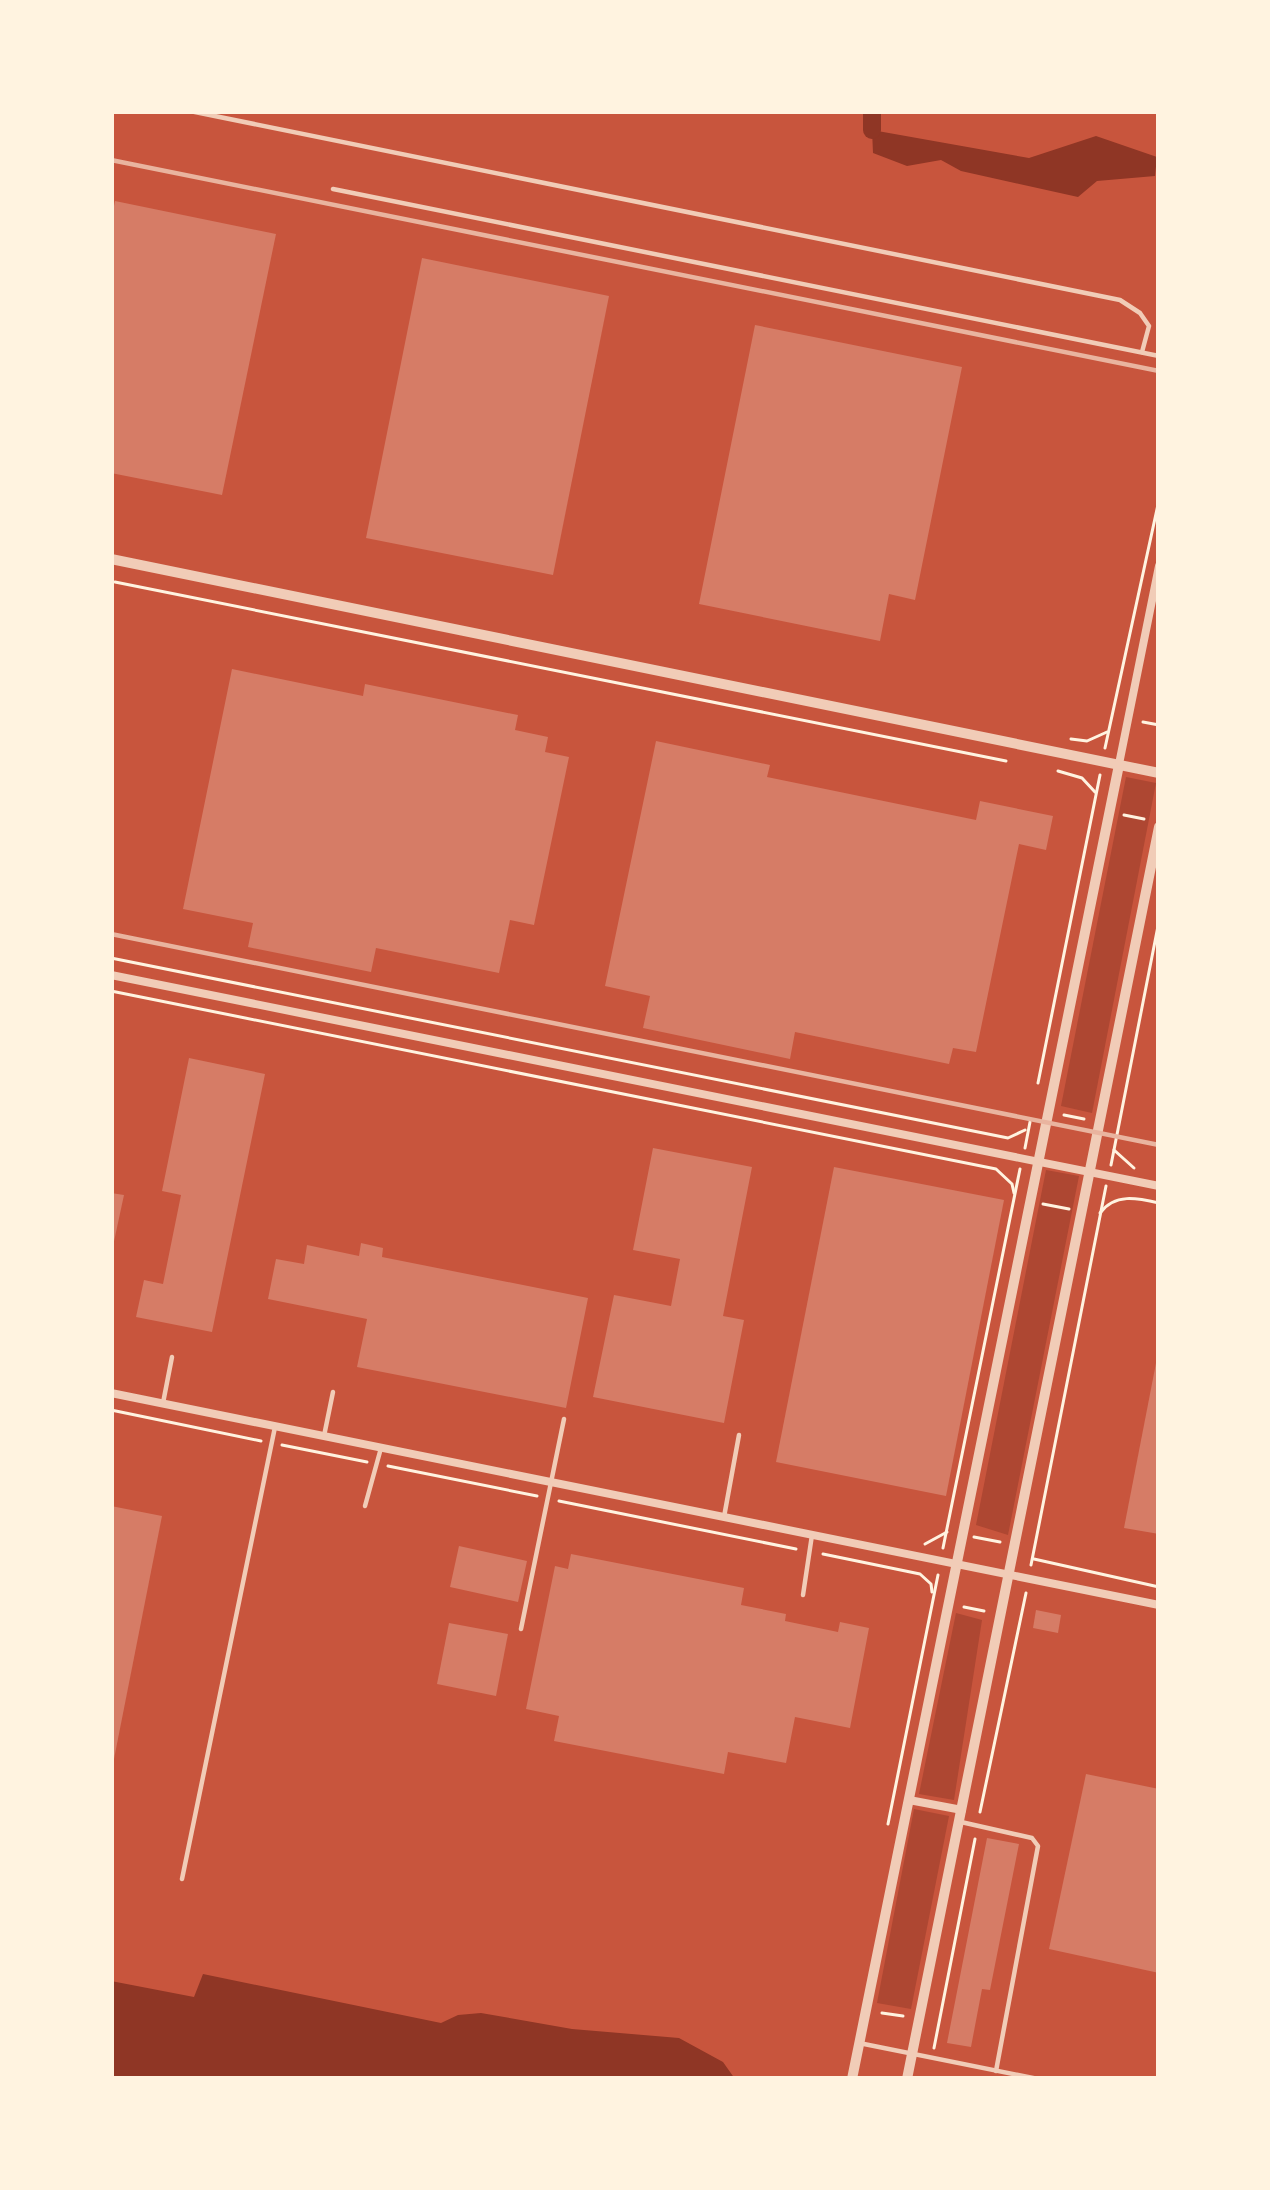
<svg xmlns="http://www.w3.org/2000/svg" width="1270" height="2190" viewBox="0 0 1270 2190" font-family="'Varela Round',sans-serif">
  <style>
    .green { fill: #ae4732 }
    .water { fill: #8f3625 }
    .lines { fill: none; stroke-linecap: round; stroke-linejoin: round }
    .canal { stroke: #8f3625; stroke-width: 18 }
    .building { fill: #d67c66 }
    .path { stroke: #fff3e0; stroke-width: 3 }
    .service { stroke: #f1ccb7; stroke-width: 4.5 }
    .minor { stroke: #f1ccb7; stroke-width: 8 }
    .tertiary { stroke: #f1ccb7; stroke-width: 10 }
    .rail { stroke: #e9b49f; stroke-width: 4.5 }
  </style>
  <rect width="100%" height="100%" fill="#c8553d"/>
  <g class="green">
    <polygon points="1126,777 1156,783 1092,1113 1061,1106"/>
    <polygon points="1046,1170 1079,1176 1008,1535 976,1525"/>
    <polygon points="956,1613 982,1620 954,1800 919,1794"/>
    <polygon points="914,1809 949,1816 911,2009 877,2003"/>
  </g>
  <g class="water">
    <polygon points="872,130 1029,158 1096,136 1157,157 1155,176 1097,181 1078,197 961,171 941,160 907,166 873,153"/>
    <polygon points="203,1974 441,2023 458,2015 481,2013 572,2029 679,2038 723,2062 735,2079 111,2079 111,1981 194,1997"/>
  </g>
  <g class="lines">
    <polyline class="canal" points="872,111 872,130"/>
  </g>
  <g class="building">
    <polygon points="115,201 276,234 222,495 111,473 111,220"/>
    <polygon points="422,258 609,296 553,575 366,538"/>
    <polygon points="755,325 962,367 915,600 889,594 880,641 699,604"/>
    <polygon points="232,669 363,696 365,684 518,715 515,730 548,737 545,752 569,757 534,925 510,920 499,973 376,948 371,972 248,947 253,923 183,909"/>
    <polygon points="656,741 770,765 767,777 976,820 980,801 1053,816 1046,850 1019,844 976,1052 953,1048 949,1064 795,1032 790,1059 643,1028 650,996 605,986"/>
    <polygon points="189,1058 265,1074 212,1332 136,1317 144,1280 163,1284 181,1195 162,1191"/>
    <polygon points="653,1148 752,1167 723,1316 744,1320 724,1423 593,1397 614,1295 671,1306 680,1259 633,1250"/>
    <polygon points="834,1167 1004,1200 946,1496 776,1462"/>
    <polygon points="111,1193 124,1195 113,1246 111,1246"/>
    <polygon points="361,1243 383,1248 382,1257 588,1298 566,1408 357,1367 367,1319 268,1299 276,1259 304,1264 307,1245 359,1256"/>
    <polygon points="1157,1358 1159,1358 1159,1534 1124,1528"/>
    <polygon points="111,1506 162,1516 113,1764 111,1764"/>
    <polygon points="459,1546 527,1561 518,1602 450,1587"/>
    <polygon points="571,1554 744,1588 741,1605 786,1614 785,1621 838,1632 840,1622 869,1628 850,1728 795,1717 786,1763 728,1752 724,1774 554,1741 559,1716 526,1709 555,1566 568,1569"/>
    <polygon points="1036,1610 1061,1615 1058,1633 1033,1628"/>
    <polygon points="449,1623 508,1634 496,1696 437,1684"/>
    <polygon points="1086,1774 1159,1789 1159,1973 1049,1949"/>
    <polygon points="987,1838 1019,1844 990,1990 982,1989 971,2047 947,2043"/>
  </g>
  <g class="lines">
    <g class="path">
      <polyline points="115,582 1006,761"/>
      <polyline points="1143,722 1159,725"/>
      <polyline points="1071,739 1087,741 1107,732"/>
      <polyline points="1105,748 1159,500"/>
      <polyline points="1058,771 1082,778 1095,792"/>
      <polyline points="1124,815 1144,819"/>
      <polyline points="111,958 1008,1138 1025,1130"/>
      <polyline points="111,991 996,1169 1012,1184 1014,1193"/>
      <polyline points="1038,1083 1100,775"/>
      <polyline points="1064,1115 1084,1119"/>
      <polyline points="1025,1148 1030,1122"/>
      <polyline points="1114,1150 1134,1168"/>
      <polyline points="1111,1165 1159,921"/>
      <polyline points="1043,1204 1069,1209"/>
      <path d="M 1100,1213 C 1115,1193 1137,1198 1159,1203"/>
      <polyline points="111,1410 261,1441"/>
      <polyline points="282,1445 367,1462"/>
      <polyline points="388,1466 537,1496"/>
      <polyline points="559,1501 796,1549"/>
      <polyline points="974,1537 1000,1542"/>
      <polyline points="925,1544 947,1532"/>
      <polyline points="943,1548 1020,1169"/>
      <polyline points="823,1554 920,1574 931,1584 932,1592"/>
      <polyline points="1034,1559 1159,1587"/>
      <polyline points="1031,1565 1106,1186"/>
      <polyline points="964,1607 984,1611"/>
      <polyline points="980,1812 1026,1593"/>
      <polyline points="888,1824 938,1575"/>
      <polyline points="882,2013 903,2016"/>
      <polyline points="934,2048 975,1839"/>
    </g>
    <g class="service">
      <polyline points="190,111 1120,300 1140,313 1149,326 1142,352"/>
      <polyline points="333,189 1159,356"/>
      <polyline points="163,1403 172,1357"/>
      <polyline points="324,1436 333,1392"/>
      <polyline points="365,1506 381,1448"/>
      <polyline points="724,1517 739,1435"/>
      <polyline points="803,1595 812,1535"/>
      <polyline points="521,1629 564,1419"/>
      <polyline points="961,1822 1032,1838 1038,1846 996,2071"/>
      <polyline points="182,1879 275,1427"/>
      <polyline points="859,2043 1038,2079"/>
    </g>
    <g class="minor">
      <polyline points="1119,764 1159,566"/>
      <polyline points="111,975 1159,1186"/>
      <polyline points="111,1393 1159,1605"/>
      <polyline points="909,1800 962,1810"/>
    </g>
    <g class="tertiary">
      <polyline points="111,559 1159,773"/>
      <polyline points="852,2079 1119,765"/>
      <polyline points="907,2079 1159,827"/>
    </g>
    <g class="rail">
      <polyline points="111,160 1159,371"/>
      <polyline points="111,934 1159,1145"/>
    </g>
  </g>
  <rect width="1270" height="2190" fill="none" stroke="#fff3e0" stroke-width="228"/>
</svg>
